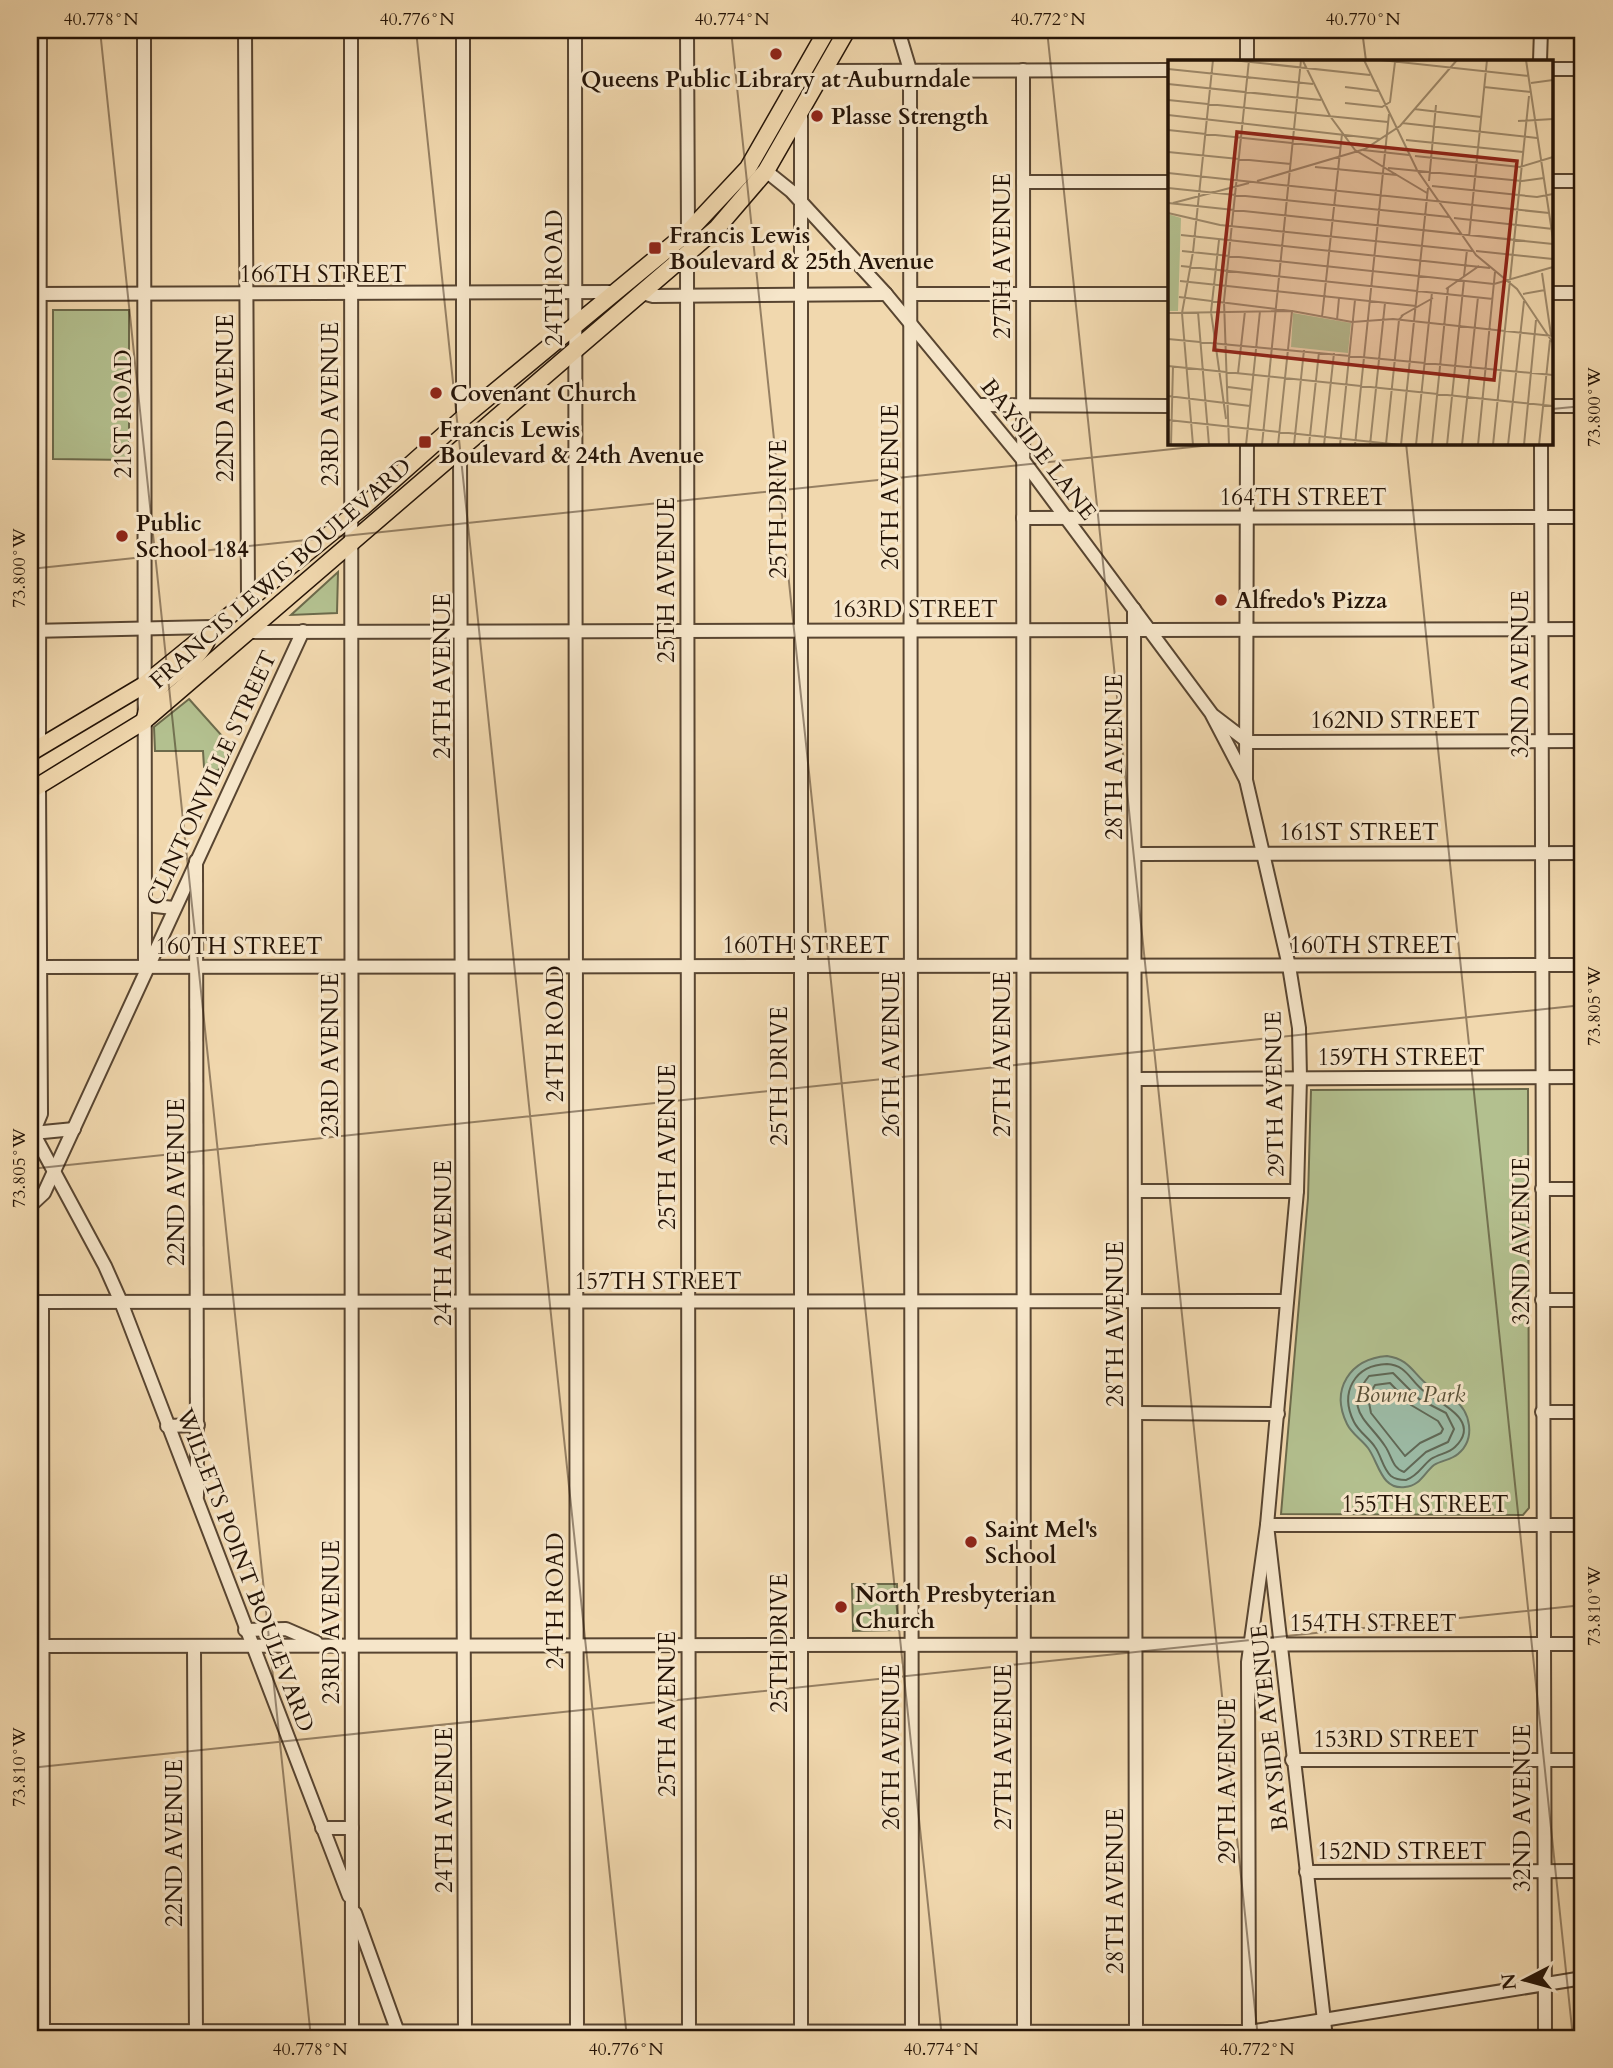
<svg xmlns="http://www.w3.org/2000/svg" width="1613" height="2068" viewBox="0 0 1613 2068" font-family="Cardo,serif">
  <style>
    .green { fill: #b3c08f; stroke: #6c6a4b; stroke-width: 2 }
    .water { fill: #9cbba6; stroke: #6c7866; stroke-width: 2 }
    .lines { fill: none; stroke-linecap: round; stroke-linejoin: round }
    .shore { stroke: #606856; stroke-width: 2 }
    .minor-casing { stroke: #584531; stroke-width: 16 }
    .major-casing { stroke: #251407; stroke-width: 19 }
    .minor { stroke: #f6e6ca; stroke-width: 12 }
    .major { stroke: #f1d8ae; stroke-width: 16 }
    .ticks { fill: none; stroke: #251407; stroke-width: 2; stroke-opacity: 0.45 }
    .poi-dot { fill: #8f2418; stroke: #f6e6ca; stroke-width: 2.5 }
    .labels { text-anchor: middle; stroke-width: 6; stroke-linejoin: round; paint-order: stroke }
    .poi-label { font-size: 23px; font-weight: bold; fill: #251407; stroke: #f6e6ca; text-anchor: start }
    .street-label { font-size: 23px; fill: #251407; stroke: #f6e6ca }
    .park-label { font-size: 23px; font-style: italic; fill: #575037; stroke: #f6e6ca }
    .inset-road { fill: none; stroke: #9f8a6b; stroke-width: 2 }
    .view { fill: #8f2418; fill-opacity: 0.15; stroke: #8f2418; stroke-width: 3.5 }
    .inset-edge { fill: none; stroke: #251407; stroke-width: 3.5 }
    .neatline { fill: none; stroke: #251407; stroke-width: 2.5 }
    .ticks-label { font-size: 18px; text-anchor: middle; fill: #251407 }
  </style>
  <rect width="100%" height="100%" fill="#f1d8ae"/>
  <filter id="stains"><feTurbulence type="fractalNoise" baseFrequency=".00286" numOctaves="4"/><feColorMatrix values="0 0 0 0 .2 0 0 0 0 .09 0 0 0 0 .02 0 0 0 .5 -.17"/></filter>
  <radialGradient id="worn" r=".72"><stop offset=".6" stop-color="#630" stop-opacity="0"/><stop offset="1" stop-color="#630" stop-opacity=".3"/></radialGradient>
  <g class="green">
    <polygon points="53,310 129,310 129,460 53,459"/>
    <polygon points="338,572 337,613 291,615"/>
    <polygon points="189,699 232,747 218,771 204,767 203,751 155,751 154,727"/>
    <polygon points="1528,1089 1529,1508 1523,1515 1281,1514 1308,1198 1311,1090"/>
    <polygon points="852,1584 897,1584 898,1630 853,1631"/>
  </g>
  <path class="water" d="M 1387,1356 C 1410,1359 1413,1374 1429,1386 C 1436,1392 1445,1394 1453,1399 C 1471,1411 1476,1439 1458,1454 C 1451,1460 1442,1460 1434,1465 C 1424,1473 1420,1486 1405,1487 C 1381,1490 1379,1463 1368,1448 C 1361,1439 1352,1434 1347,1424 C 1330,1389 1350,1359 1387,1356 Z"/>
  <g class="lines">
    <g class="shore">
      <path d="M 1387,1364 C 1407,1365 1410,1381 1425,1392 C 1441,1404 1482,1421 1455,1447 C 1449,1453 1439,1454 1431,1459 C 1422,1466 1418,1476 1406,1480 C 1401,1480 1396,1480 1391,1476 C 1383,1469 1381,1455 1375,1447 C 1369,1438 1359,1432 1354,1422 C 1339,1392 1355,1365 1387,1364 Z"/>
      <path d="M 1393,1373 L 1419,1399 L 1446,1413 L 1454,1429 L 1448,1442 L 1426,1452 L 1404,1472 C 1392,1468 1392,1456 1385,1446 C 1368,1420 1342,1410 1369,1376 Z"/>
      <polygon points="1390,1383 1411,1405 1438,1421 1443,1429 1441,1433 1420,1443 1405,1456 1371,1413 1368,1397 1375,1385"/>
    </g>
    <defs>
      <g id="minor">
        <polyline points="144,30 145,967"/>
        <polyline points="245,30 248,598"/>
        <polyline points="351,30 352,2038"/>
        <polyline points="463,30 463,418"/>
        <polyline points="575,30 577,2038"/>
        <polyline points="687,30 688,232"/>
        <polyline points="898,30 910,70 912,2038"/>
        <polyline points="1247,30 1247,61"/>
        <polyline points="1540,61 1541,30"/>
        <polyline points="1552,69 1583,69"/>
        <polyline points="1023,70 1024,2038"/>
        <polyline points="825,71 1170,70"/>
        <polyline points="766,171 791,191 886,294 1023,460 1211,713 1246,780"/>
        <polyline points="1552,181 1583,181"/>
        <polyline points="1023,182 1170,182"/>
        <polyline points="687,255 689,2038"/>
        <polyline points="642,293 653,296 886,294"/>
        <polyline points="1552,293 1583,293"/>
        <polyline points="30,294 616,292"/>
        <polyline points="911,294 1170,294"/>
        <polyline points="980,405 1170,406"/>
        <polyline points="1552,406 1583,406"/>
        <polyline points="1247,443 1246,780 1289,966 1299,1028 1300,1078 1297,1191 1267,1525 1326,2038"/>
        <polyline points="1541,443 1545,2038"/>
        <polyline points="460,448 465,2038"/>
        <polyline points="1023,518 1583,517"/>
        <polyline points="1134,609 1136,2038"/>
        <polyline points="30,631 212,627"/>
        <polyline points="247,632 1583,629"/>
        <polyline points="1214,716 1248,742 1583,741"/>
        <polyline points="39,747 40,30"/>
        <polyline points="1135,854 1583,853"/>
        <polyline points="196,861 197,1496"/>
        <polyline points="145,905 174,908"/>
        <polyline points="30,967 1583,965"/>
        <polyline points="1136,1079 1583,1077"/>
        <polyline points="30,1127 105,1266 121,1302 349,1896"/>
        <polyline points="33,1133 41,1114 39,785"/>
        <polyline points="33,1133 74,1129"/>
        <polyline points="1542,1189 1583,1189"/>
        <polyline points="1136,1191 1297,1191"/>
        <polyline points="30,1206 44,1193 303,631"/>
        <polyline points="1542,1300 1583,1300"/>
        <polyline points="30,1302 1287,1301"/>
        <polyline points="42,1303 43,2038"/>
        <polyline points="1542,1412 1583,1412"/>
        <polyline points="1136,1413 1278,1414"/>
        <polyline points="167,1426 198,1425"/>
        <polyline points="245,1630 286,1629 316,1642"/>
        <polyline points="30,1646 1583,1644"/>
        <polyline points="194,1647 196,2038"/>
        <polyline points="1292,1760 1583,1760"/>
        <polyline points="322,1828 352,1828"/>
        <polyline points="1306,1872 1583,1871"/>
        <polyline points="355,1913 400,2038"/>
        <polyline points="1271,2028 1281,2037 1325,2031"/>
        <polyline points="30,2031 1249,2032 1583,1978"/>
        <polyline points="801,2038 801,113"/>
        <polyline points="1249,2038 1248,1662 1267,1525 1583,1525"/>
      </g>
      <g id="major">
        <path d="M 145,718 C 147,712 148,703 152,697 C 165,674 197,666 209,636"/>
        <polyline points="30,753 144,685 363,507 463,418 688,232 748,168 827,30"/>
        <polyline points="30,791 144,721 717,228 766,171 847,30"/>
      </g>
    </defs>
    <use href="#minor" class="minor-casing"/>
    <use href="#major" class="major-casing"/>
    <use href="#minor" class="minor"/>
    <use href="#major" class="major"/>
  </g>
  <path class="ticks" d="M 100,30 L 311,2038M 416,30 L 627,2038M 731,30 L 942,2038M 1047,30 L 1258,2038M 1362,30 L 1366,61M 1552,409 L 1583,406M 1406,443 L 1573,2038M 30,569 L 1230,443M 30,1169 L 1583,1005M 30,1768 L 1583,1605"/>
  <g class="poi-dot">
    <circle cx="776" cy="54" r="7"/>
    <circle cx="817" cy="116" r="7"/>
    <rect x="648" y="241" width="14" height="14" rx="3.5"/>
    <circle cx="436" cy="393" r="7"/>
    <rect x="418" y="435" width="14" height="14" rx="3.5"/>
    <circle cx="122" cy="536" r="7"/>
    <circle cx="1221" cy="600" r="7"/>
    <circle cx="971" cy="1542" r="7"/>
    <circle cx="841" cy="1607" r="7"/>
  </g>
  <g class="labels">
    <g class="poi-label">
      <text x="776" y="87" text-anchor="middle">Queens Public Library at Auburndale</text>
      <text x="831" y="124">Plasse Strength</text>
      <text x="669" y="243">Francis Lewis<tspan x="669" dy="26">Boulevard &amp; 25th Avenue</tspan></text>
      <text x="450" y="401">Covenant Church</text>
      <text x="439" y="437">Francis Lewis<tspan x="439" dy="26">Boulevard &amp; 24th Avenue</tspan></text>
      <text x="136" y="531">Public<tspan x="136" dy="26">School 184</tspan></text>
      <text x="1235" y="608">Alfredo's Pizza</text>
      <text x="985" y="1537">Saint Mel's<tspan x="985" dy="26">School</tspan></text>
      <text x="855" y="1602">North Presbyterian<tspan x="855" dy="26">Church</tspan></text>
    </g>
    <g class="street-label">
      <text transform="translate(1002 256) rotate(-90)" y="8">27TH AVENUE</text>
      <text x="323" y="282">166TH STREET</text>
      <text transform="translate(554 278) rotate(-90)" y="8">24TH ROAD</text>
      <text transform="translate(225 398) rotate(-90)" y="8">22ND AVENUE</text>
      <text transform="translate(330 404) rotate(-90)" y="8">23RD AVENUE</text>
      <text transform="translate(123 414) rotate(-90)" y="8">21ST ROAD</text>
      <text transform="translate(1039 449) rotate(52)" y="8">BAYSIDE LANE</text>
      <text transform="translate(890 487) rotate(-90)" y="8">26TH AVENUE</text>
      <text x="1303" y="505">164TH STREET</text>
      <text transform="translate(778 509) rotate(-90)" y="8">25TH DRIVE</text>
      <text transform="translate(280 573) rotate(-41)" y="8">FRANCIS LEWIS BOULEVARD</text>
      <text transform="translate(666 580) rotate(-90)" y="8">25TH AVENUE</text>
      <text x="915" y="617">163RD STREET</text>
      <text transform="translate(1520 674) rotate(-90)" y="8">32ND AVENUE</text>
      <text transform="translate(442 676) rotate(-90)" y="8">24TH AVENUE</text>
      <text x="1395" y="728">162ND STREET</text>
      <text transform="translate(1114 757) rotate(-90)" y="8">28TH AVENUE</text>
      <text transform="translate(211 778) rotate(-65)" y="8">CLINTONVILLE STREET</text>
      <text x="1359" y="840">161ST STREET</text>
      <text x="806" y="953">160TH STREET</text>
      <text x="1373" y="953">160TH STREET</text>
      <text x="239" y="954">160TH STREET</text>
      <text transform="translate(555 1034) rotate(-90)" y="8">24TH ROAD</text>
      <text transform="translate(891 1054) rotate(-90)" y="8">26TH AVENUE</text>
      <text transform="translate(1002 1054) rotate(-90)" y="8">27TH AVENUE</text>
      <text transform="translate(330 1055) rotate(-90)" y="8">23RD AVENUE</text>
      <text x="1401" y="1065">159TH STREET</text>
      <text transform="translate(779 1076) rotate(-90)" y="8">25TH DRIVE</text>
      <text transform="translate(1274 1094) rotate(-91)" y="8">29TH AVENUE</text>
      <text transform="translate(667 1147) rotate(-90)" y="8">25TH AVENUE</text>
      <text transform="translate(176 1182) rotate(-90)" y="8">22ND AVENUE</text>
      <text transform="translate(1521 1241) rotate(-90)" y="8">32ND AVENUE</text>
      <text transform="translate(443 1243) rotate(-90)" y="8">24TH AVENUE</text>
      <text x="658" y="1289">157TH STREET</text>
      <text transform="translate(1115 1324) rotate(-90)" y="8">28TH AVENUE</text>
      <text x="1425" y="1512">155TH STREET</text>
      <text transform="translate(246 1570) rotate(69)" y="8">WILLETS POINT BOULEVARD</text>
      <text transform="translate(555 1601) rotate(-90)" y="8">24TH ROAD</text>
      <text transform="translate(331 1622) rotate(-90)" y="8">23RD AVENUE</text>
      <text x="1373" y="1631">154TH STREET</text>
      <text transform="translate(779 1643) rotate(-90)" y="8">25TH DRIVE</text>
      <text transform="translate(667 1714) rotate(-90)" y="8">25TH AVENUE</text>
      <text transform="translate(1269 1728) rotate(-96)" y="8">BAYSIDE AVENUE</text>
      <text x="1396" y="1747">153RD STREET</text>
      <text transform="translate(891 1747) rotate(-90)" y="8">26TH AVENUE</text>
      <text transform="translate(1003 1747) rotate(-90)" y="8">27TH AVENUE</text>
      <text transform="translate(1227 1781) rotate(-90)" y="8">29TH AVENUE</text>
      <text transform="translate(1522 1808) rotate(-90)" y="8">32ND AVENUE</text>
      <text transform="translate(444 1810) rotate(-90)" y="8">24TH AVENUE</text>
      <text transform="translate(174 1843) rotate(-90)" y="8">22ND AVENUE</text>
      <text x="1402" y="1859">152ND STREET</text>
      <text transform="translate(1115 1891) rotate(-90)" y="8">28TH AVENUE</text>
    </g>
    <g class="park-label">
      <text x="1410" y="1402">Bowne Park</text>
    </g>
  </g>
  <g transform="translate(1168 60)">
    <rect width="385" height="385" fill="#f1d8ae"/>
    <path d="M 0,154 L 13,158 L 10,251 L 0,251 ZM 125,253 L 183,263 L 180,293 L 123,287 Z" fill="#b3c08f"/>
    <path class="inset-road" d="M 64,0 L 202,15M 196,0 L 249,110 L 308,195 L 349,229 L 385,283M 213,0 L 361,16M 358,0 L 385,179M 135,1 L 162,56 L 187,90 L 259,133M 0,9 L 145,24M 363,23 L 385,20M 0,24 L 153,40M 177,27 L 210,31M 316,27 L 363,32M 0,40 L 220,62M 177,43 L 214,47 L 222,42 L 227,2M 246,49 L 313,57M 0,55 L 212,79M 350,61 L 385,59M 234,63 L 369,78M 0,70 L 172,88M 238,80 L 355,92M 195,90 L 241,95M 0,92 L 123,104M 247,96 L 352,107 L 385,97M 147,107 L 229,115M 220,108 L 354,121 L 376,118M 0,113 L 381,153M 89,121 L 197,89 L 232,66 L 289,0M 261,121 L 268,45M 264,126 L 369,137 L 385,134M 0,128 L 281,157M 0,143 L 385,184M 5,143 L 81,123M 0,153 L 52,165 L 304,191M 286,158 L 385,169M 13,175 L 322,208M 301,177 L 319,0M 51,180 L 43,252 L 58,359M 14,191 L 326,224 L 385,207M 308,191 L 385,199M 13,206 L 325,239M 374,213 L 383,275M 296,216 L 299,190M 12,221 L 248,246M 278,229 L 311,206M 355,234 L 377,230M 11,237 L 124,251 L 110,385M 30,252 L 41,385M 0,253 L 124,251 L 184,262 L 225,259 L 385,276M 233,256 L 265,238M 154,257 L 174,74M 169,260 L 171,238M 0,279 L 385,315M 0,306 L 385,346M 70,313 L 77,251M 60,327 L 84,330M 0,336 L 82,346M 0,360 L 233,385M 218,384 L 231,260 L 235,255M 3,385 L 5,306M 25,385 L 14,253 L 25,192 L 45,0M 61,385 L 56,241 L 81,0M 78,385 L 92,251M 94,385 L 133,0M 126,385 L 136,290M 141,385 L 151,292M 156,385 L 166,293M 172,385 L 187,240M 187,385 L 221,54M 202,385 L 217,243M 233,385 L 260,128M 248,385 L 264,232M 264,385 L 280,228M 279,385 L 296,220M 294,385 L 310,237M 310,385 L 327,212M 325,385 L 361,36M 340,385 L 356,241M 356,385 L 368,260M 371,385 L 382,280"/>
    <path class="view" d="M 69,72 L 349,101 L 326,320 L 46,290 Z"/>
    <rect width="385" height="385" class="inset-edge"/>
  </g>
  <rect width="1613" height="2068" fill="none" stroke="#f1d8ae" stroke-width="77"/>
  <g transform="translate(1525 1980) rotate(264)" stroke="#f6e6ca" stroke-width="5" paint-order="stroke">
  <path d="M0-5L12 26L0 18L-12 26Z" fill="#251407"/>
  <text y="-10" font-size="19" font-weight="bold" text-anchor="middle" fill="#251407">N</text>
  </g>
  <rect x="38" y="38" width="1536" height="1992" class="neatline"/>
  <g class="ticks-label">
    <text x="101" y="25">40.778°N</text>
    <text x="417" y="25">40.776°N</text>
    <text x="732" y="25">40.774°N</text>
    <text x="1048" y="25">40.772°N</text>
    <text x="1363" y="25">40.770°N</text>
    <text transform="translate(1594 407) rotate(-90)" y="6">73.800°W</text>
    <text transform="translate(19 568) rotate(-90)" y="6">73.800°W</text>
    <text transform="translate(1594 1006) rotate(-90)" y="6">73.805°W</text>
    <text transform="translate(19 1168) rotate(-90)" y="6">73.805°W</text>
    <text transform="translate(1594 1606) rotate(-90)" y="6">73.810°W</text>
    <text transform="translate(19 1767) rotate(-90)" y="6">73.810°W</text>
    <text x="310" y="2055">40.778°N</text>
    <text x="626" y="2055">40.776°N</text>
    <text x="941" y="2055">40.774°N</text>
    <text x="1257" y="2055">40.772°N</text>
  </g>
  <rect width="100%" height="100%" filter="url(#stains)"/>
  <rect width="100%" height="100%" fill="url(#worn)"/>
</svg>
